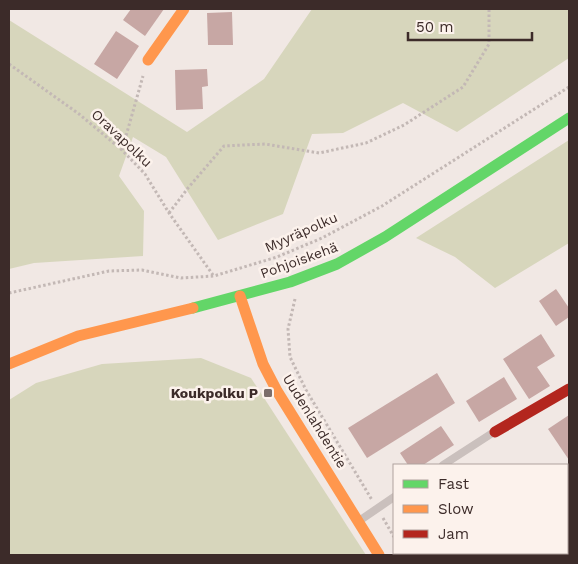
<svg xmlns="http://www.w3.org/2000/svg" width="578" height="564" viewBox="0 0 578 564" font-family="'Work Sans',sans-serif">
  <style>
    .green { fill: #d7d6bc }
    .building { fill: #c7a7a4 }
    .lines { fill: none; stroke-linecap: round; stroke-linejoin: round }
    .path { stroke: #c3b8b5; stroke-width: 3; stroke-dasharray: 2.5 2.5; stroke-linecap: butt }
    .lane { stroke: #cac0bd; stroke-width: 8 }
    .fast { stroke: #63d668; stroke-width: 11 }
    .slow { stroke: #ff974d; stroke-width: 11 }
    .jam { stroke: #b3261e; stroke-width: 11 }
    .poi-dot { fill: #7b6d6a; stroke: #fcf2ec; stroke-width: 2 }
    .labels { text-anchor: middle; stroke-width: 5; stroke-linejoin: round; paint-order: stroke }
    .street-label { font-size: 14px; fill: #3c2b29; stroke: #fcf2ec }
    .poi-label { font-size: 14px; font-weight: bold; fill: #3c2b29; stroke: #fcf2ec; text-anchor: end }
  </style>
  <rect width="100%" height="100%" fill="#f1e8e4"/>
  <g class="green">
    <polygon points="312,9 569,9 569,58 457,132 403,103 343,133 312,134 283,214 218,240 166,157 133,137 119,176 144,211 143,256 34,263 9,269 9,20 187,132 264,79"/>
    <polygon points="569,140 569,243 495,288 455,257 416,238"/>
    <polygon points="201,358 251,378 366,555 9,555 9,400 36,383 102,364"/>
  </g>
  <g class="building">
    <polygon points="131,9 164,9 145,36 123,20"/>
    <polygon points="232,12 233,45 208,45 207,13"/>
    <polygon points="116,31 139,46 117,79 94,64"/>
    <polygon points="207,69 208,86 202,87 203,109 176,110 175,70"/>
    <polygon points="556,289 569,308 569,317 556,326 539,301"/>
    <polygon points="541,334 555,356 537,367 550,386 529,399 503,359"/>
    <polygon points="437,373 455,403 367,458 348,428"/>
    <polygon points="504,377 517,399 479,422 466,401"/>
    <polygon points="569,415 569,460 548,429"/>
    <polygon points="441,426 454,445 423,465 408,465 400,453"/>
    <polygon points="569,483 569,520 567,517 567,485"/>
    <polygon points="487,553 516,553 516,555 488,555"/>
  </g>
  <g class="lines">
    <g class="path">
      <polyline points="9,64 79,114 122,150 145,174 169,213 213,275"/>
      <polyline points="122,150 143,76"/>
      <polyline points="169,213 188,188 224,146 265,144 319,153 366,143 404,125 463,87 489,44 489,9"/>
      <polyline points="9,293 109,271 142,270 181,278 214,276 277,257 322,238 382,206 569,87"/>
      <polyline points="295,299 288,329 290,357 306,390 372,500"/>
      <polyline points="383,518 394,537"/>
      <polyline points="404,553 405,555"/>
    </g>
    <g class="lane">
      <polyline points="443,465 494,432"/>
      <polyline points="359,521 394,497"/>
    </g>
    <polyline class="fast" points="193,308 290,282 337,264 385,237 569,118"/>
    <g class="slow">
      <polyline points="148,60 184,9"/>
      <polyline points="240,296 263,364 277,391 379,555"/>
      <polyline points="9,364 78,336 193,308"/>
    </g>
    <polyline class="jam" points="495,432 569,389"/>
  </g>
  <rect class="poi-dot" x="263" y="388" width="10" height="10" rx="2.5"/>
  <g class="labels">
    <g class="street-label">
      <text transform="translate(122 138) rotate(43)" y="5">Oravapolku</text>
      <text transform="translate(301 232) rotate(-24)" y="5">Myyräpolku</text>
      <text transform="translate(299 260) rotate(-20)" y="5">Pohjoiskehä</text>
      <text transform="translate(315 421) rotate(58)" y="5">Uudenlahdentie</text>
    </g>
    <g class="poi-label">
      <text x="258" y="398">Koukpolku P</text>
    </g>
  </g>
  <rect width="578" height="564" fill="none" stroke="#3c2b29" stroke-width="20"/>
  <rect x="393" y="464" width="175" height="90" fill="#fcf2ec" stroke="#afa29e"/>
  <rect x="403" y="480" width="25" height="8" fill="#63d668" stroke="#afa29e"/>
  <text x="438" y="489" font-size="15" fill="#3c2b29">Fast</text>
  <rect x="403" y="505" width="25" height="8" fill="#ff974d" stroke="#afa29e"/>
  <text x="438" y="514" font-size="15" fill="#3c2b29">Slow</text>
  <rect x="403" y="530" width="25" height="8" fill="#b3261e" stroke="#afa29e"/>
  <text x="438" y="539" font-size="15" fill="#3c2b29">Jam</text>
  <path d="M408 32v8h124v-8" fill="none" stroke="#3c2b29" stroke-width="2.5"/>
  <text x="416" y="32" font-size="15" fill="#3c2b29" stroke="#fcf2ec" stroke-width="4" paint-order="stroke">50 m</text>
</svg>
